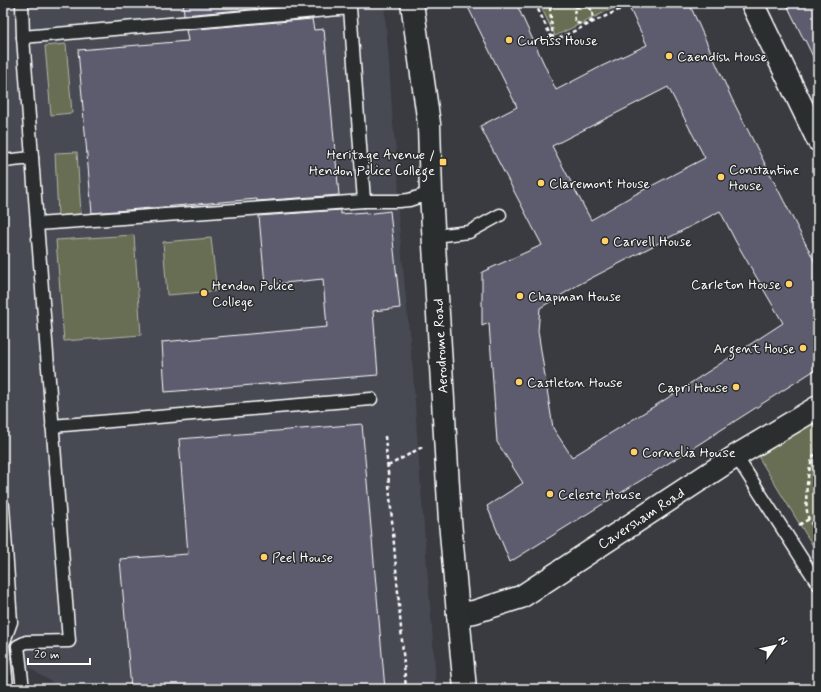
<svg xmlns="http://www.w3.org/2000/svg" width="821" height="692" viewBox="0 0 821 692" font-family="Mynerve,sans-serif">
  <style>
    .built { fill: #474952 }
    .green { fill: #676e53; stroke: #b3b6a9 }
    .building { fill: #5b5c6e; stroke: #fff; fill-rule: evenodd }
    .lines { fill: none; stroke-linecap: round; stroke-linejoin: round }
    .lane-casing { stroke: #fff; stroke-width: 15 }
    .street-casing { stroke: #fff; stroke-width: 25 }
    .secondary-casing { stroke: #fff; stroke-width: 25 }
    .path { stroke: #fff; stroke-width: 2.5; stroke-dasharray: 4 3; stroke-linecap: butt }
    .lane { stroke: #2a2d2e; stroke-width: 12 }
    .street { stroke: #2a2d2e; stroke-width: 22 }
    .secondary { stroke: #2a2d2e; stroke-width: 22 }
    .poi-dot { fill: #ffd166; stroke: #2a2d2e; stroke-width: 1.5 }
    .labels { text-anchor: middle; stroke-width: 3; stroke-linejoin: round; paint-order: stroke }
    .poi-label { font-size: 14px; fill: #fff; stroke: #2a2d2e; text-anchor: start }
    .street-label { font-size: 14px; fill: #fff; stroke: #2a2d2e }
  </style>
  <rect width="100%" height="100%" fill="#393b41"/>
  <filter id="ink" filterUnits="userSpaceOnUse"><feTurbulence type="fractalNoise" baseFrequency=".025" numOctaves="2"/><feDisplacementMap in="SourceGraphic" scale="8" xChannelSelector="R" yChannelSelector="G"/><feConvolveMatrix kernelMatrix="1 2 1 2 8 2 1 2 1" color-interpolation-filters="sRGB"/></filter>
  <g filter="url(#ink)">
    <polygon class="built" points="10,3 384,3 388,49 393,123 398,169 399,201 398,214 413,372 419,463 435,667 435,689 62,689 25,665 3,665 3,4"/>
    <g class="green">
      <polygon points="539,3 617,3 618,6 555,36"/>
      <polygon points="66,44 72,113 51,115 45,46"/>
      <polygon points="77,152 81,214 58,216 55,153"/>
      <polygon points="134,235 141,335 64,341 56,240"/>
      <polygon points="211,238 217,291 167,295 163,242"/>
      <polygon points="818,416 818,554 759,458 763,448"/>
    </g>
    <g class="building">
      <polygon points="183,3 308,3 308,4 184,15"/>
      <path d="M 466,3 L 516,3 L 556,90 L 602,66 L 647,45 L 627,3 L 689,3 L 732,99 L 818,268 L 818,368 L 696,446 L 510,562 L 487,506 L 523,483 L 497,442 L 489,323 L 482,326 L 482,272 L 542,245 L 480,126 L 517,107 ZM 668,87 L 705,158 L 632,196 L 591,220 L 552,146 ZM 720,211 L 736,242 L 783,323 L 666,399 L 572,457 L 553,428 L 538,331 L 540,308 L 578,285 Z"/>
      <polygon points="786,3 818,3 818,67 805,40 804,40"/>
      <polygon points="312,19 314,30 324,29 339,195 257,201 257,199 92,213 78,50 188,41 186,30"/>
      <polygon points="340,210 341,214 366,212 366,214 390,211 400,308 373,311 378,375 165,392 162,342 327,327 323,279 265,285 259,216"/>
      <polygon points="362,424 385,689 131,689 120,559 188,554 179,439"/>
    </g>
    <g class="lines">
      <defs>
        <g id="lane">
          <polyline points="22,3 23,37 37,224 364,201"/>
          <polyline points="23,37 350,8 364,201 399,201 409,200 431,193"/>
          <polyline points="3,161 32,158"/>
          <polyline points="434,236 469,232 500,215"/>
          <polyline points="52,426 371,399"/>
          <polyline points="736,456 818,584"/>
          <polyline points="3,506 11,622 3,644 7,689"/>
          <polyline points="23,689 18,646 26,642 69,641 37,224"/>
        </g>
        <g id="street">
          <polyline points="752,3 818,140"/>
          <polyline points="458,614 474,612 521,597 736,456 818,407"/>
        </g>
        <polyline id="secondary" points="412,3 429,124 431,193 450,521 458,614 465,689"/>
      </defs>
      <use href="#lane" class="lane-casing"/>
      <use href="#street" class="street-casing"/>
      <use href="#secondary" class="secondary-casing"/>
      <g class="path">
        <polyline points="535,3 553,41 623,8 621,3"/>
        <polyline points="574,3 575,7 574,16 576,23 587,25 592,20 593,11 586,6 575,7"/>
        <polyline points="553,39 550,9 555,3"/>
        <polyline points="385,436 406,689"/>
        <path d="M 818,448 C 807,463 804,499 808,517 C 810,523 815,528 818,533"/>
        <polyline points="388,466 424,446"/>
        <polyline points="799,525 809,519"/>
      </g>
      <use href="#lane" class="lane"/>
      <use href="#street" class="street"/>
      <use href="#secondary" class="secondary"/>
    </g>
  </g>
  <g class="poi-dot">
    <circle cx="509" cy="40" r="4"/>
    <circle cx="669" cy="56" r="4"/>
    <rect x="439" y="158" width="8" height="8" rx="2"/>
    <circle cx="721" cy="177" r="4"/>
    <circle cx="541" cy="183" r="4"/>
    <circle cx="605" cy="241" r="4"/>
    <circle cx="789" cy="284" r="4"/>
    <circle cx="204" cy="293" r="4"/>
    <circle cx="520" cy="296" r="4"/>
    <circle cx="803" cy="348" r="4"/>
    <circle cx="519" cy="382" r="4"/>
    <circle cx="736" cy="387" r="4"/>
    <circle cx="634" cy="452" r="4"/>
    <circle cx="550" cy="494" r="4"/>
    <circle cx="264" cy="557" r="4"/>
  </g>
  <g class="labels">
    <g class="poi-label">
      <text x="517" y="45">Curtiss House</text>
      <text x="677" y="61">Caendish House</text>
      <text x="435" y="159" text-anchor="end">Heritage Avenue /<tspan x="435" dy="16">Hendon Police College</tspan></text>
      <text x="729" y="174">Constantine<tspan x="729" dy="16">House</tspan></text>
      <text x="549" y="188">Claremont House</text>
      <text x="613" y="246">Carvell House</text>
      <text x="781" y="289" text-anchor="end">Carleton House</text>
      <text x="212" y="290">Hendon Police<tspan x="212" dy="16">College</tspan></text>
      <text x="528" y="301">Chapman House</text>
      <text x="795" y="353" text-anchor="end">Argent House</text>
      <text x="527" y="387">Castleton House</text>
      <text x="728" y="392" text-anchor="end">Capri House</text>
      <text x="642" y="457">Cornelia House</text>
      <text x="558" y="499">Celeste House</text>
      <text x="272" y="562">Peel House</text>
    </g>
    <g class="street-label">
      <text transform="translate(440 346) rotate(-93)" y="5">Aerodrome Road</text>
      <text transform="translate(641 518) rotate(-33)" y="5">Caversham Road</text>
    </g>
  </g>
  <rect width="821" height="692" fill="none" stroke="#2a2d2e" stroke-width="16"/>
  <rect x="8" y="8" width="805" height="676" fill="none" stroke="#fff" stroke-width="1.5" filter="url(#ink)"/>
  <g transform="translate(775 646) rotate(56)" stroke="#2a2d2e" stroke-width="3" paint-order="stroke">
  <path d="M0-3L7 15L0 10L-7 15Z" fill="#ffffff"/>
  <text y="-6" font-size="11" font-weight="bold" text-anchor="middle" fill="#ffffff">N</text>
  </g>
  <path d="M28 658v6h62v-6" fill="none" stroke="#ffffff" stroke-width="2"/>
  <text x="34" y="658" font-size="12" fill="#ffffff" stroke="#2a2d2e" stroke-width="3" paint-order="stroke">20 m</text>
</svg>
